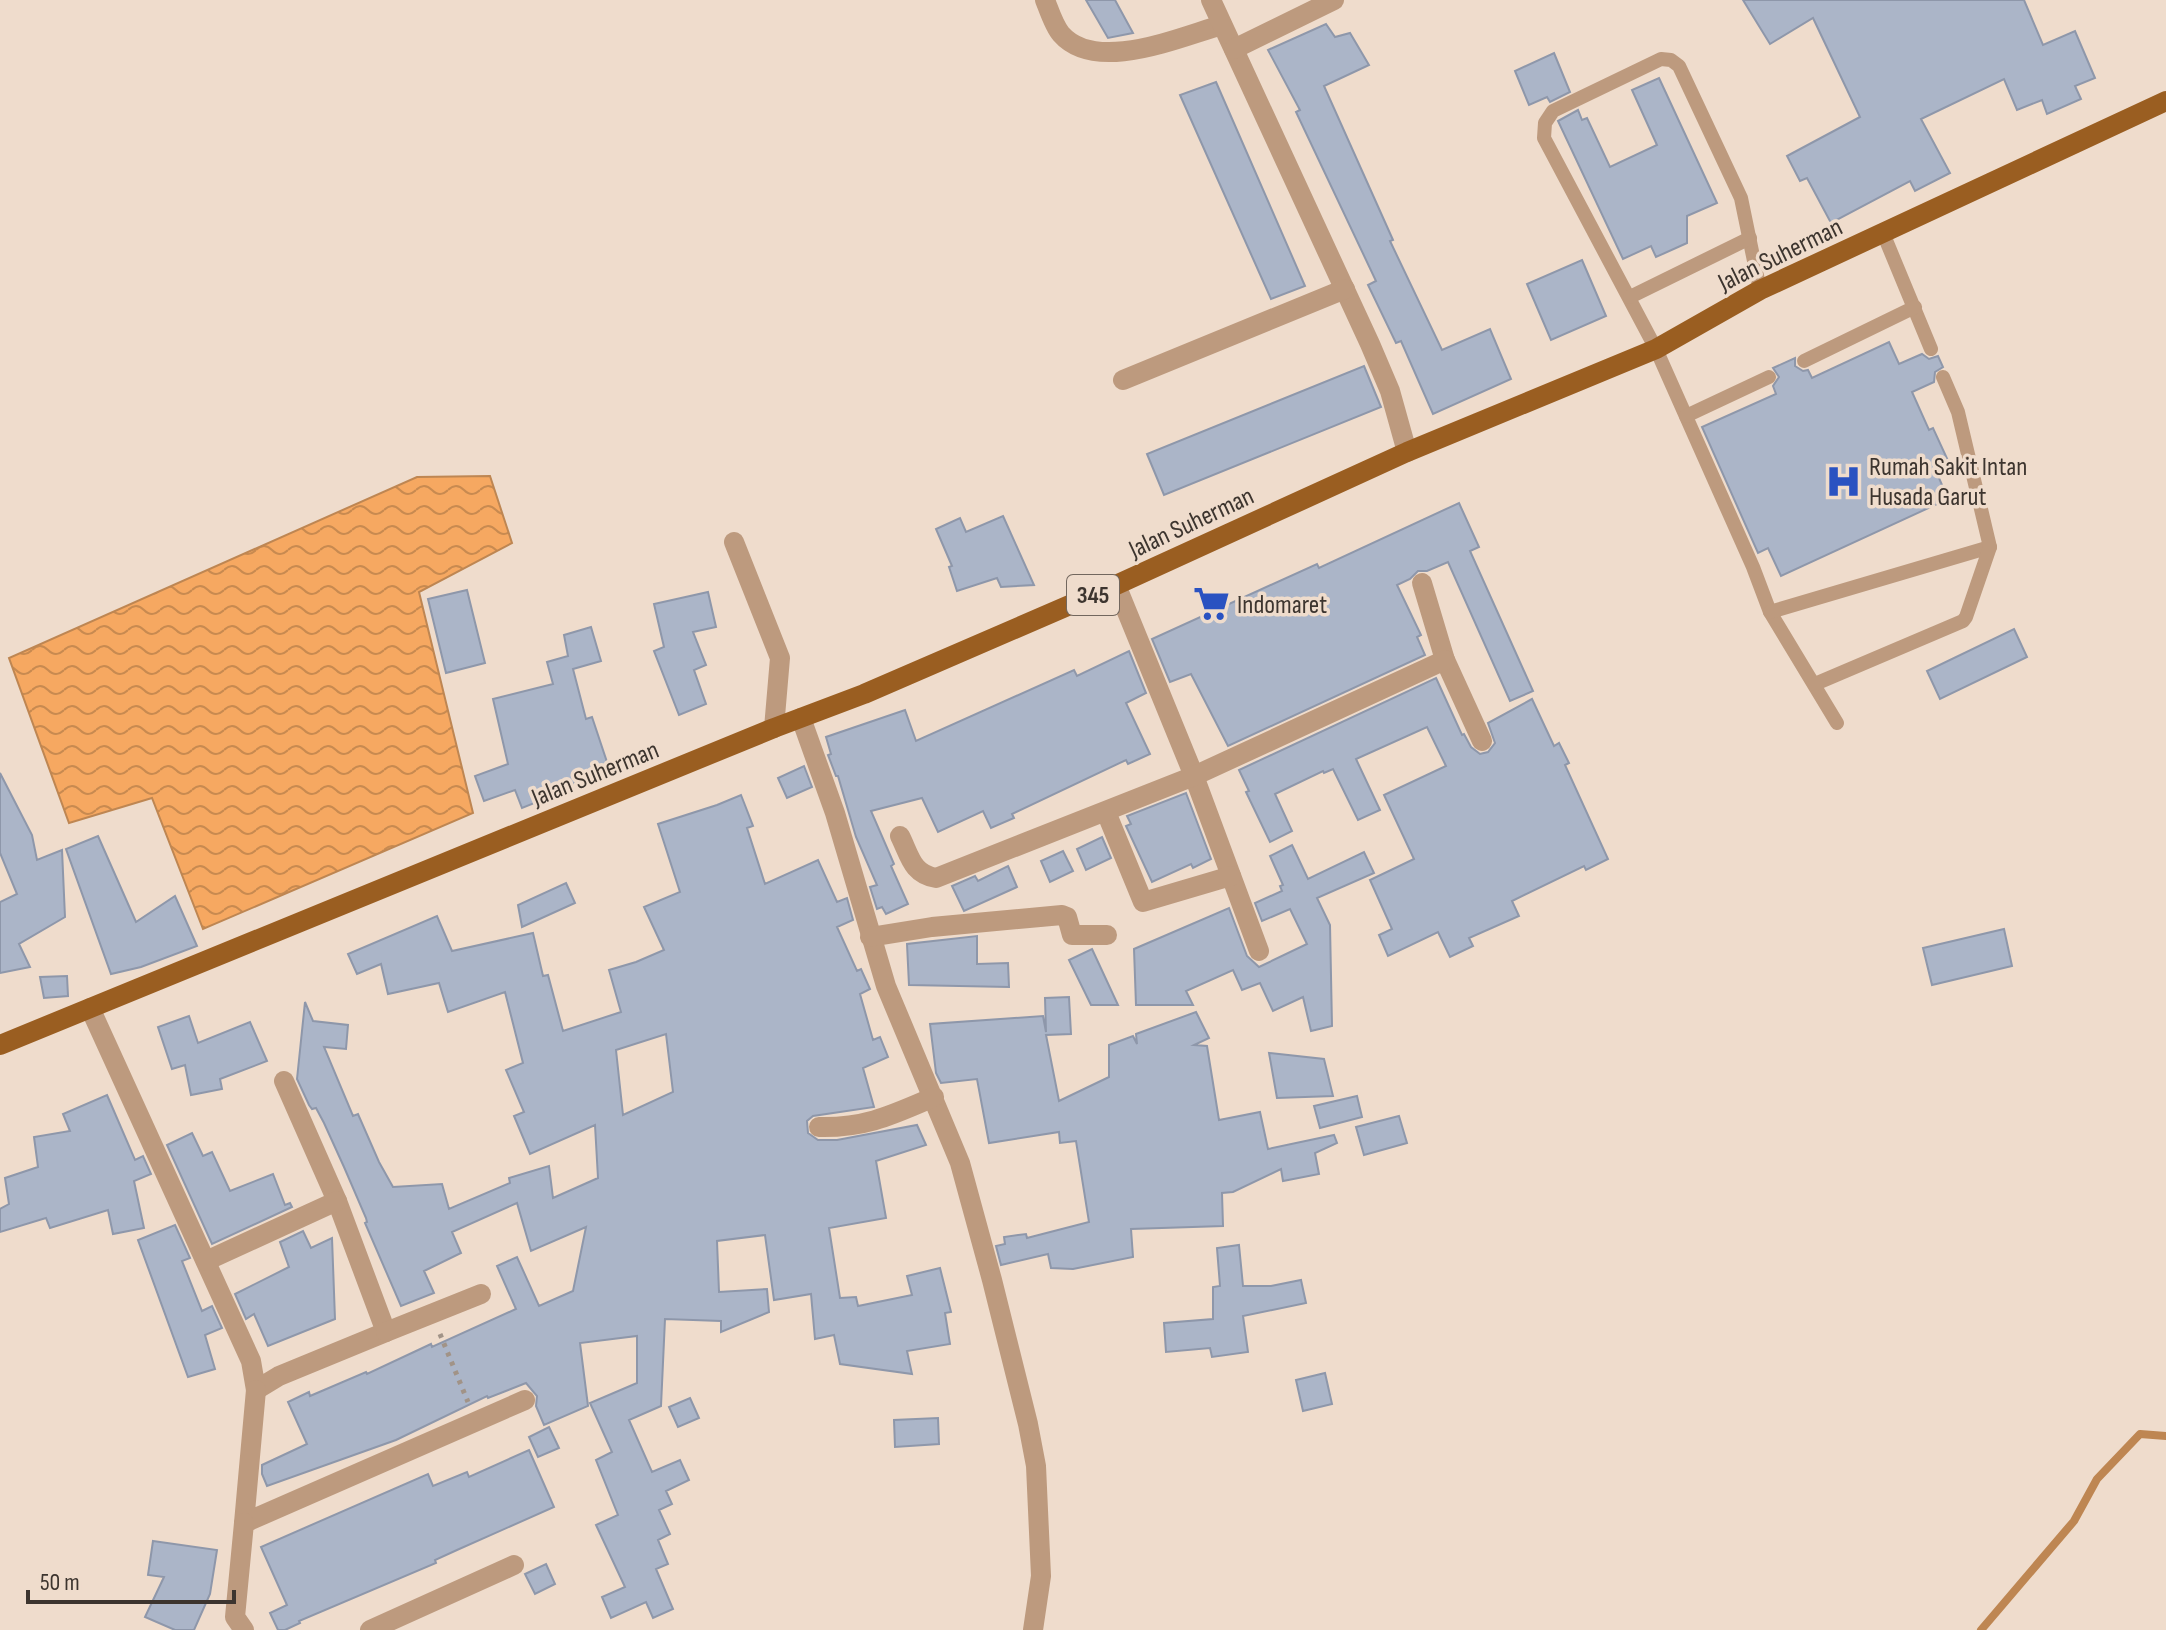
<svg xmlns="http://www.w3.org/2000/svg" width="2166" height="1630" viewBox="0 0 2166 1630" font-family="'Sofia Sans Condensed',sans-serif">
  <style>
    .water { fill: url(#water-waves); stroke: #be8652; stroke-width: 2 }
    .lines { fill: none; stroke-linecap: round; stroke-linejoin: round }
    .stream { stroke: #be8652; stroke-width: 8 }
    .building { fill: #abb5c8; stroke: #8e97aa; stroke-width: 2; fill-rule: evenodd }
    .path { stroke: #a19387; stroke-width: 5; stroke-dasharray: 4 6; stroke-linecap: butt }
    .service { stroke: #bd9a7e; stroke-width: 14 }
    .minor { stroke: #bd9a7e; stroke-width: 20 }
    .primary { stroke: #9a5e21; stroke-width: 20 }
    .labels { text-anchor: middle; stroke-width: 7; stroke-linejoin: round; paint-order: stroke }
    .shield { fill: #efdccc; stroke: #72675e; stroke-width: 2 }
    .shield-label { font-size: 24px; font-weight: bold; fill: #3d352f }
    .street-label { font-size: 26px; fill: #3d352f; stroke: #efdccc }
    .poi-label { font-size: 26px; fill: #3d352f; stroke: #efdccc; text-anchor: start }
  </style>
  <defs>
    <pattern id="water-waves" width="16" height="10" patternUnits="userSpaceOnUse" patternTransform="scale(2)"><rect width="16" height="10" fill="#f6a861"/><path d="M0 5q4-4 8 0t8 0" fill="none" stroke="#c88a50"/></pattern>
  </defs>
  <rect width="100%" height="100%" fill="#efdccc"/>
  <polygon class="water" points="490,476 512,543 419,592 473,813 203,929 152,798 69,823 9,658 417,477"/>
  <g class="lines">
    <polyline class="stream" points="1981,1630 2074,1521 2097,1479 2140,1434 2166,1436"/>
  </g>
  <g class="building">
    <polygon points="1086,0 1115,0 1133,33 1108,38"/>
    <polygon points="1743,0 2024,0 2043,45 2075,31 2095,78 2075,86 2081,99 2047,114 2042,100 2017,110 2004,79 1921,119 1950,173 1915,191 1910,181 1831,223 1807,178 1800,181 1787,156 1860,117 1813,18 1770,44"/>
    <polygon points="1326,24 1335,37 1350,33 1369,65 1324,86 1393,240 1390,241 1442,350 1490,329 1511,379 1433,414 1401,341 1396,343 1368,285 1376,281 1296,112 1300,110 1268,50"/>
    <polygon points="1554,53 1570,92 1550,102 1547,97 1529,105 1515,71"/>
    <polygon points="1659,78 1717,203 1687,216 1687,243 1656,257 1651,246 1623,259 1558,121 1578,110 1582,120 1587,118 1610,167 1657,145 1632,90"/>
    <polygon points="1216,82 1305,286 1271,299 1180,95"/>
    <polygon points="1582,260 1606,316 1551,340 1527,284"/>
    <polygon points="1889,342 1899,364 1922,354 1929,359 1938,356 1943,367 1935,372 1934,382 1912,392 1929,430 1933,428 1950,465 1936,471 1948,499 1781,576 1768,548 1758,553 1702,427 1776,394 1773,386 1779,377 1773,368 1795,358 1795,366 1803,371 1808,370 1812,378"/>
    <polygon points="1364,366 1381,407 1164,495 1147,454"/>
    <polygon points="1459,503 1479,547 1470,551 1533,691 1510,701 1448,562 1427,571 1418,571 1410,579 1397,585 1421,635 1417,637 1425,655 1228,746 1191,674 1170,682 1152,639 1317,564 1319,568"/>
    <polygon points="1003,516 1034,585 1001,587 997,578 957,591 949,567 952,566 936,529 960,518 966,532"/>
    <polygon points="467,590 485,663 446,673 428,599"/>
    <polygon points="708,592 716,627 693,632 706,665 694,670 706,704 679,715 654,651 664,647 654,604"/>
    <polygon points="591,627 601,661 573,669 586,719 592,717 610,771 540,795 542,800 522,808 515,790 484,801 475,776 508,764 493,699 553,684 547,662 568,656 564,635"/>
    <polygon points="2014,629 2027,657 1940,699 1927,671"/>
    <polygon points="1129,651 1146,693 1126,703 1150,754 1128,764 1126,760 1012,814 1014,818 991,828 983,811 938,832 922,798 871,811 894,864 891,866 908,904 886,914 882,907 877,909 870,887 877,885 856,837 838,776 836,776 828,755 831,754 826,737 905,710 916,741 1074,670 1077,676"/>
    <polygon points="1436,678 1462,735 1464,734 1471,747 1480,754 1488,752 1495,743 1488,723 1532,699 1554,746 1559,743 1569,763 1565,765 1608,859 1586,870 1584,866 1512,901 1519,916 1469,938 1473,946 1450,957 1438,932 1388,956 1379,935 1392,929 1370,880 1414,859 1384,795 1446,766 1427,727 1356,759 1380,810 1358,820 1333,769 1324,773 1323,771 1275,794 1292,831 1270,842 1246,792 1249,791 1239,770"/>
    <polygon points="804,766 812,787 787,798 778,778"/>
    <polygon points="0,773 32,835 37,860 62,850 65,917 19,944 30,967 0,973 0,902 17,894 0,853"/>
    <polygon points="1186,793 1211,859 1193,868 1191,864 1152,882 1126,826 1131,824 1127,816"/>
    <path d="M 741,795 L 753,826 L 747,828 L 765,884 L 818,860 L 837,902 L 847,898 L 853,920 L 837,927 L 857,971 L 861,969 L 870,989 L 860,994 L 873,1040 L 880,1037 L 888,1057 L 863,1068 L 874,1107 L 813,1116 L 807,1121 L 808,1133 L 818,1140 L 837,1140 L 917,1125 L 926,1145 L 876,1161 L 886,1218 L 829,1228 L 840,1298 L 856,1297 L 858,1306 L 912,1295 L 907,1276 L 940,1268 L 951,1312 L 945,1313 L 950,1344 L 907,1351 L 912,1374 L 840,1364 L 834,1335 L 815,1339 L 811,1294 L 774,1300 L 765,1235 L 717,1241 L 719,1292 L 767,1289 L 769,1312 L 721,1332 L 721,1321 L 665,1319 L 661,1406 L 629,1420 L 652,1472 L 680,1460 L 689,1480 L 666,1491 L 672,1504 L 659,1510 L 670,1534 L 658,1540 L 668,1564 L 656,1569 L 673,1609 L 653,1618 L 646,1602 L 611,1618 L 602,1597 L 625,1587 L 596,1525 L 618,1515 L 596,1460 L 612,1452 L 590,1403 L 637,1383 L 637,1336 L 580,1343 L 588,1406 L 544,1425 L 536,1406 L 537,1396 L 526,1383 L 488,1398 L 487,1396 L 396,1440 L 267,1486 L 262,1474 L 262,1465 L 307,1444 L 288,1402 L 309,1392 L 310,1396 L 366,1372 L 367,1374 L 431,1344 L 432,1347 L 516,1309 L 497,1266 L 517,1257 L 539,1306 L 573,1291 L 586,1227 L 531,1251 L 517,1203 L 452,1232 L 461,1253 L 424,1271 L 434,1293 L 401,1306 L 365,1223 L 367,1222 L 366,1218 L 344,1167 L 324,1123 L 316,1108 L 312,1109 L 309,1105 L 297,1079 L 305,1002 L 313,1021 L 348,1025 L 346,1049 L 324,1047 L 353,1116 L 358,1114 L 379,1162 L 393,1187 L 442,1184 L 449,1209 L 510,1183 L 509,1178 L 549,1166 L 553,1198 L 598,1178 L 595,1125 L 530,1154 L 514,1116 L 524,1112 L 506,1070 L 523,1063 L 505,992 L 448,1012 L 439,983 L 388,994 L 381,964 L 357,974 L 348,954 L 437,916 L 452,951 L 533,933 L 543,976 L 548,975 L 563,1031 L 621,1012 L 609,970 L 636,962 L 664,950 L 644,907 L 680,892 L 658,824 L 717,805 ZM 666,1034 L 673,1092 L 623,1115 L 616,1050 Z"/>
    <polygon points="98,836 136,922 175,896 197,946 141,967 111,974 66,849"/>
    <polygon points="1102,837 1111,858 1086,870 1077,849"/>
    <polygon points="1292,845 1308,879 1364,852 1374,873 1317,898 1330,925 1332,1026 1311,1031 1303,997 1273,1011 1260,983 1242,990 1233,970 1186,991 1193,1005 1136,1005 1134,949 1229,908 1247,956 1259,967 1307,944 1290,909 1262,921 1255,903 1282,891 1280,886 1283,885 1270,856"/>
    <polygon points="1063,851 1073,871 1050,882 1041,861"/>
    <polygon points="1008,866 1017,887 964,911 952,886 975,876 978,881"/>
    <polygon points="566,883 575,903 522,927 518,905"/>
    <polygon points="2004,929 2012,966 1932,985 1923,948"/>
    <polygon points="977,936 977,964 1008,963 1009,987 909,985 907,944"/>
    <polygon points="1092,949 1118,1005 1091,1005 1069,960"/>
    <polygon points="67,976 68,996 44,998 40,977"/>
    <polygon points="1069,997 1071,1034 1046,1035 1059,1101 1109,1077 1109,1045 1133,1036 1137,1044 1136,1034 1196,1012 1209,1038 1194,1045 1207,1046 1219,1120 1260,1112 1268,1149 1334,1135 1337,1143 1315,1153 1319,1174 1283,1181 1281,1169 1233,1192 1222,1193 1223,1226 1131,1229 1133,1257 1073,1269 1051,1268 1048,1254 1001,1265 996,1246 1005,1244 1004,1237 1026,1234 1027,1238 1089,1222 1076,1141 1060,1143 1059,1132 989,1143 977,1079 941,1083 936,1073 930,1024 1043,1016 1046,1032 1045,998"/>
    <polygon points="189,1016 198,1043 250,1022 267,1061 220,1079 222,1089 191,1095 185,1065 172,1069 158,1027"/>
    <polygon points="1269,1053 1324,1059 1333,1096 1277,1098"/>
    <polygon points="107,1095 135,1160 143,1156 151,1174 134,1181 144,1228 113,1234 108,1210 50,1228 46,1218 0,1232 0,1209 9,1204 5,1178 38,1167 34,1137 70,1131 63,1114"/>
    <polygon points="1357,1096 1362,1117 1320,1128 1314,1106"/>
    <polygon points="1399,1116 1407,1143 1364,1155 1356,1127"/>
    <polygon points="192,1133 203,1156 212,1152 230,1191 273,1174 285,1205 290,1203 292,1207 212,1244 167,1145"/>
    <polygon points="175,1225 190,1258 182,1261 202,1311 212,1306 222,1328 205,1335 215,1369 188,1377 138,1240"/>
    <polygon points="303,1231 311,1248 332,1238 335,1319 268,1346 254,1314 246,1319 235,1294 289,1267 280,1242"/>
    <polygon points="1239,1245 1243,1286 1271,1286 1301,1280 1306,1303 1243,1316 1248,1352 1212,1357 1210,1348 1166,1352 1164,1323 1213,1319 1213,1287 1220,1286 1217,1248"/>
    <polygon points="1325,1373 1332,1404 1303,1411 1296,1380"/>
    <polygon points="690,1398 699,1418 678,1427 669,1407"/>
    <polygon points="938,1418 939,1444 895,1447 894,1420"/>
    <polygon points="549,1427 559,1448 538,1457 529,1437"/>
    <polygon points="529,1450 554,1507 457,1550 435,1560 436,1563 299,1621 300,1623 285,1630 278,1630 270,1613 287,1605 261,1547 428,1474 433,1486 467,1472 469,1477"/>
    <polygon points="153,1541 217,1550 210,1594 194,1630 175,1630 145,1617 164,1577 148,1575"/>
    <polygon points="546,1564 555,1584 535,1594 525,1574"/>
  </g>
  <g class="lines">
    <polyline class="path" points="440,1334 468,1402"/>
    <g class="service">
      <polyline points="1883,233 1931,349"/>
      <polyline points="1760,290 1741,198 1679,66 1671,60 1661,59 1553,111 1545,123 1544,138 1656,349 1753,567 1770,612 1837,723"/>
      <polyline points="1630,297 1750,238"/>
      <polyline points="1804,361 1915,307"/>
      <polyline points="1686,416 1769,377"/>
      <polyline points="1770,612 1990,547"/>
      <polyline points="1815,684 1963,621 1966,617 1990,547 1958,412 1943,377"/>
    </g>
    <g class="minor">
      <path d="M 1045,0 C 1049,10 1054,26 1061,34 C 1096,74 1179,37 1222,25"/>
      <polyline points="1211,0 1370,344 1390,391 1407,452"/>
      <polyline points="1234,49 1334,0"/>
      <polyline points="1123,380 1345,289"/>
      <polyline points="734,542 780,658 774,728"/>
      <polyline points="1422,583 1445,660 1482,741"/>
      <polyline points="1116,585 1194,776 1259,951"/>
      <polyline points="801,718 835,813 886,986 960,1163 992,1280 1028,1424 1036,1466 1041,1576 1033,1630"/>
      <polyline points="1106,812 1143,902 1231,876"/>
      <path d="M 900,836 C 910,856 912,874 936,878 L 1194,776 L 1445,660"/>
      <polyline points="870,937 932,927 1062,915 1067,917 1072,935 1107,935"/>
      <polyline points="90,1008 251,1361 256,1390 279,1376 386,1332 337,1201 284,1081"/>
      <path d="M 819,1127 C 866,1128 892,1115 934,1097"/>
      <polyline points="206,1261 337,1201"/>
      <polyline points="386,1332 481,1294"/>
      <polyline points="256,1390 244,1523 525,1400"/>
      <polyline points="244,1523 235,1617 244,1630"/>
      <polyline points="370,1630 514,1565"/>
    </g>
    <polyline class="primary" points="0,1045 774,728 864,694 1116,585 1407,452 1656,349 1760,290 2166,101"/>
  </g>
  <defs>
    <symbol id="hospital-bare" viewBox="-9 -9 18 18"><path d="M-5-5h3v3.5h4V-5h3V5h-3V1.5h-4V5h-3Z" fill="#2a52c1" stroke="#efdccc" stroke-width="2.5" paint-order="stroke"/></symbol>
    <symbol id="supermarket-bare" viewBox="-9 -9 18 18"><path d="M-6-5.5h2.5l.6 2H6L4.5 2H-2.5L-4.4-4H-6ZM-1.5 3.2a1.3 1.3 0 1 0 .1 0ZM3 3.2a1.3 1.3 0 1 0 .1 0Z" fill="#2a52c1" stroke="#efdccc" stroke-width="2.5" paint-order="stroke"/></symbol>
  </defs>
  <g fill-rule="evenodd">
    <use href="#hospital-bare" x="1818" y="456" width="51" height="51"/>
    <use href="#supermarket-bare" x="1186" y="578" width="51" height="51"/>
  </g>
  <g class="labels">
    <rect class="shield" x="1067" y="575" width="52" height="40" rx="6"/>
    <g class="shield-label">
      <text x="1093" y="603">345</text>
    </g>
    <g class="street-label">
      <text transform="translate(1780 254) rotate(-26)" y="9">Jalan Suherman</text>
      <text transform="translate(1191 522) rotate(-25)" y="9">Jalan Suherman</text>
      <text transform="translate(595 773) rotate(-22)" y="9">Jalan Suherman</text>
    </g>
    <g class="poi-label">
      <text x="1869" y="475">Rumah Sakit Intan<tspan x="1869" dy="30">Husada Garut</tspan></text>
      <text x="1237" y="613">Indomaret</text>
    </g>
  </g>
  <path d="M28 1590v12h206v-12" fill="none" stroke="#3d352f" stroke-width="4"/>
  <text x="40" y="1590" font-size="24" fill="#3d352f" stroke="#efdccc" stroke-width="6" paint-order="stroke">50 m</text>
</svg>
